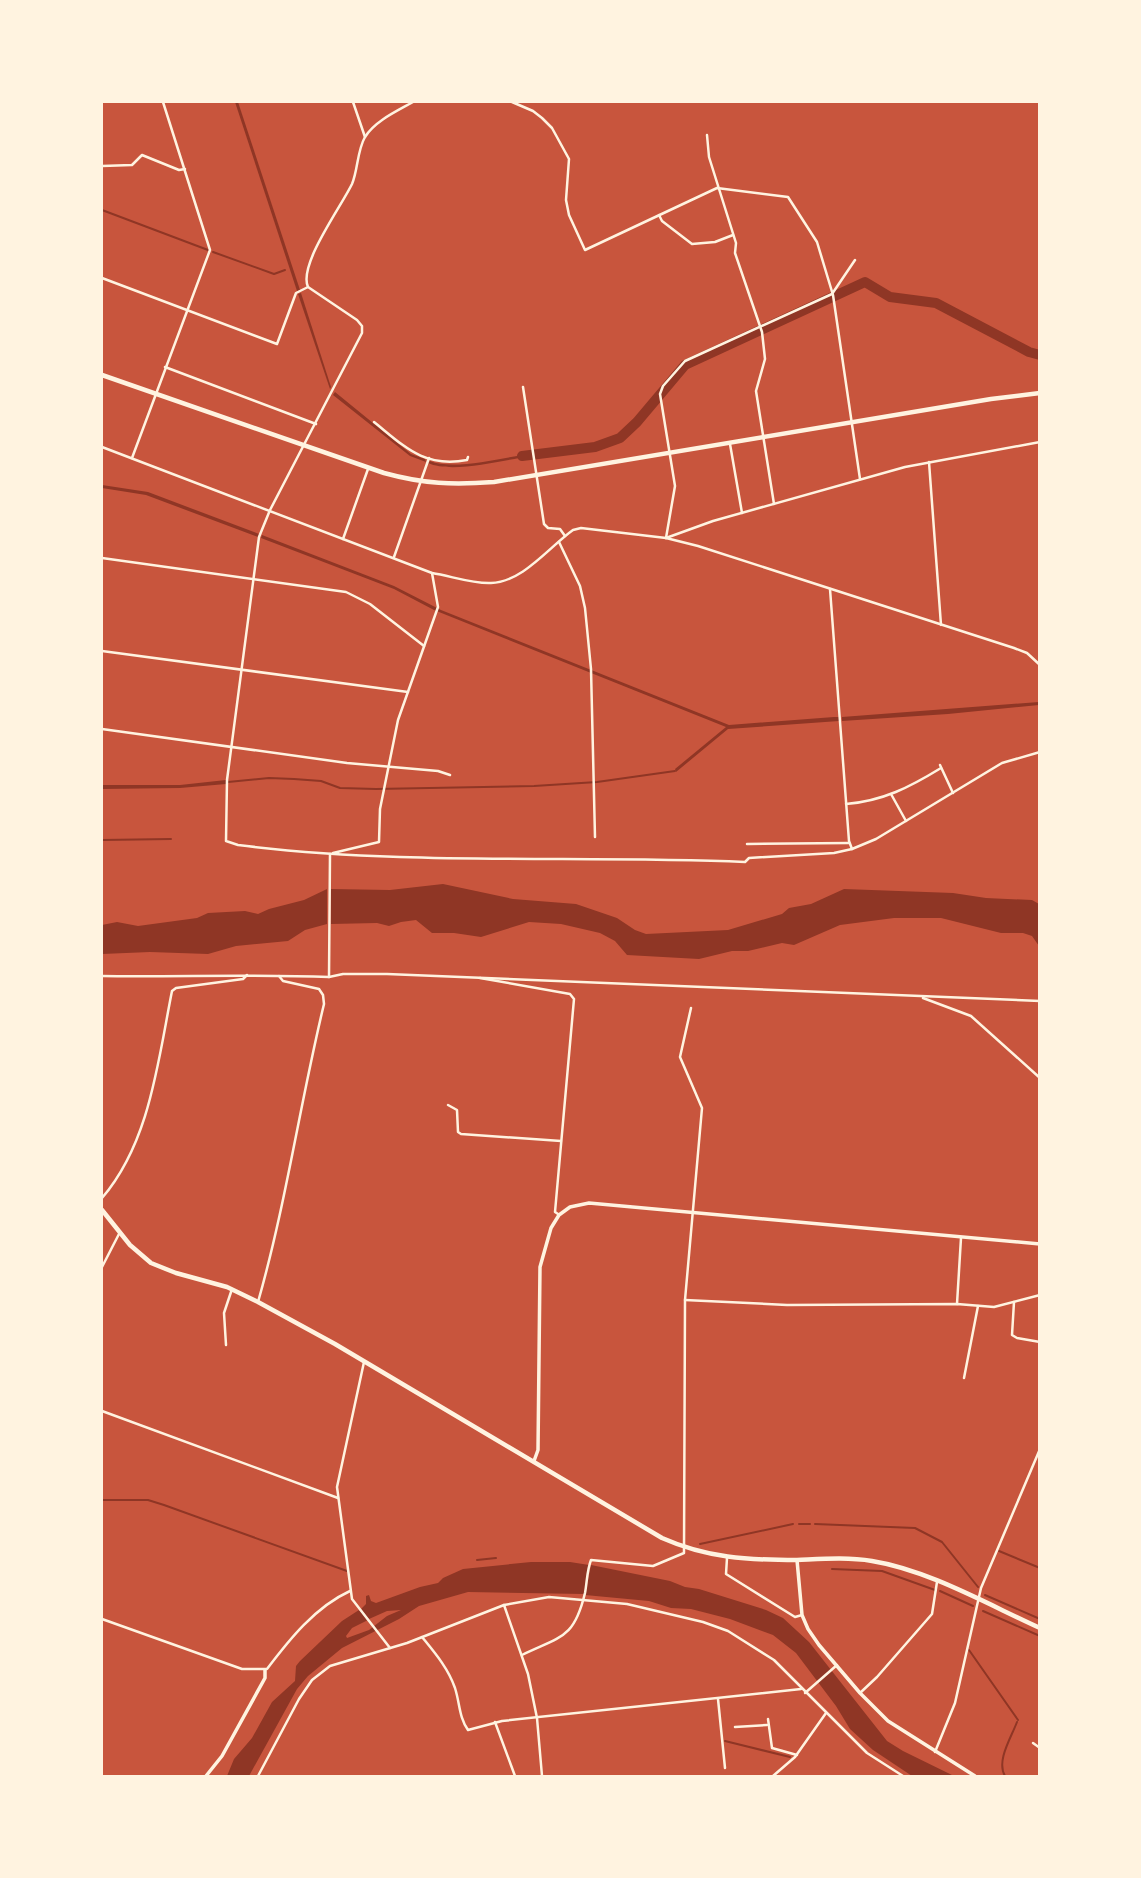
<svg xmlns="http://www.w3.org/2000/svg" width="1141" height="1878" viewBox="0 0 1141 1878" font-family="Jost,sans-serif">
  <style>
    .water { fill: #8f3625 }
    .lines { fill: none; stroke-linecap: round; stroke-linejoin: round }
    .stream { stroke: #8f3625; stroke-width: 2 }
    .river { stroke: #8f3625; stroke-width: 10 }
    .minor { stroke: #fff3e0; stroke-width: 2.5 }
    .tertiary { stroke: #fff3e0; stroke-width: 3.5 }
    .secondary { stroke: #fff3e0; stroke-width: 4.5 }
    .primary { stroke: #fff3e0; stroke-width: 4.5 }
  </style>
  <rect width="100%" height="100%" fill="#c8553d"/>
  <g class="water">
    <polygon points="235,102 238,102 300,290 297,291"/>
    <polygon points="301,293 331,387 330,389 298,294"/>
    <polygon points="335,392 411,454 425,459 426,462 410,456 333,395"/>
    <path d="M 530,454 L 531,456 C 504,460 452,474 428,463 L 430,461 C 454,471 504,457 530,454 Z"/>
    <polygon points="102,485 148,492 259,534 258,537 146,495 102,488"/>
    <polygon points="262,535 394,586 441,610 729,725 834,717 839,717 839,721 728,729 676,772 675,769 726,727 434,610 394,589 261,538"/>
    <polygon points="1039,702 1039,705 948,714 842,721 842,717"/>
    <polygon points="226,780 226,784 180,788 102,789 102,785 180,785"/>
    <polygon points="443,884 513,899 576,904 617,918 635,930 646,934 728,930 782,914 789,908 811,904 844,889 953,893 986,898 1032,900 1039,904 1039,946 1032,936 1023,933 1001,933 941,918 894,918 840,925 794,945 782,943 748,951 732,951 699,959 627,955 615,941 600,933 561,924 529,922 481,937 454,933 432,933 416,920 401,922 389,926 377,923 331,924 331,889 390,890"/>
    <polygon points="327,889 327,924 305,930 288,941 236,946 208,954 150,952 102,954 102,925 117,922 138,926 197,918 208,913 245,911 258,914 269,909 304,900"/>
    <polygon points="531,1562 570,1562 589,1565 584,1594 468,1592 419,1606 399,1619 342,1648 308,1676 297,1689 249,1776 227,1776 234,1759 252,1738 272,1702 295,1681 296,1666 300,1661 342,1621 359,1610 368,1620 352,1628 346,1636 347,1638 369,1630 387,1616 401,1610 387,1611 369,1619 361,1609 366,1604 366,1596 369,1595 371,1601 376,1603 420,1587 438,1583 443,1578 463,1569"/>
    <polygon points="591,1565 670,1581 685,1587 699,1589 766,1610 783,1618 809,1642 887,1741 903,1751 954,1776 912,1776 873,1750 850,1729 836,1706 796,1653 773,1635 730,1619 691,1609 671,1608 649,1601 585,1595"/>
  </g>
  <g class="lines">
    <g class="stream">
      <polyline points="102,210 208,250"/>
      <polyline points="213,252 274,274 285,270"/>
      <polyline points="228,782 269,778 294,779 321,781 340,788 376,789 534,786 597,782 675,771"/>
      <polyline points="102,840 171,839"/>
      <polyline points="102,1500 148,1500 164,1505 347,1571"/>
      <polyline points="799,1524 810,1524"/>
      <polyline points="815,1524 915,1528 942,1542 978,1587"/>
      <polyline points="700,1544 793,1524"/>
      <polyline points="999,1551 1040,1568"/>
      <polyline points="477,1560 496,1558"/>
      <polyline points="832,1569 882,1571 935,1590"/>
      <polyline points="940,1591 973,1606"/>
      <polyline points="985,1595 1040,1619"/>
      <polyline points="983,1611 1040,1636"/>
      <polyline points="969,1650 1018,1720"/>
      <polyline points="725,1741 790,1757"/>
      <path d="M 1005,1776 C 996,1761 1011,1738 1017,1722"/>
    </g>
    <polyline class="river" points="522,456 595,447 620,438 637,422 685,365 865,282 890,297 936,303 1029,352 1040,355"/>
    <g class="minor">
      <polyline points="353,102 365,137"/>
      <path d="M 413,102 C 397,111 375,121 365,137 C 357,151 358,170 352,184 C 341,207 298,265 308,287 L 357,320 L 362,326 L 362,333 L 270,510 L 259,537 L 227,780 L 226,841 L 238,845 C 406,866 576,855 745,862 L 749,858 L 834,853 L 852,849 L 876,839 L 1002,763 L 1040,752"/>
      <polyline points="512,102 533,111 542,118 552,128 569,159 566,200 569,215 585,250 717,188 788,197 817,242 833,295 860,479"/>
      <polyline points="707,135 709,157 736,243 735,253 762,332 765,359 756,391 774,504"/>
      <polyline points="102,166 132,165 142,155 179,170 185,169"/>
      <polyline points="659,215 662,221 692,244 715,242 733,235"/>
      <polyline points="102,278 277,344 296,293 308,287"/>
      <polyline points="165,367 316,424"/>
      <polyline points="523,387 544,524 548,528 560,529 565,536"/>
      <path d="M 374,422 C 405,447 424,468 467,460 L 468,457"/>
      <polyline points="730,444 742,513"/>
      <path d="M 102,447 L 432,573 C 451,576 473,584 491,583 C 523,582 549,547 573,530 L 581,528 L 666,538 L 698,546 L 1014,648 L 1027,653 L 1040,665"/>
      <polyline points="132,458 210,250 163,102"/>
      <polyline points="929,462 941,625"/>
      <polyline points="666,538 675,486 660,394 663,386 685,361 832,294 855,260"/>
      <polyline points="666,538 713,521 905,467 1040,442"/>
      <polyline points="343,539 368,469"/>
      <polyline points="559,542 580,586 585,608 591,669 595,837"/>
      <polyline points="394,557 429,458"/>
      <polyline points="102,558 346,592 370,604 424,646"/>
      <polyline points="830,589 849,841 852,849"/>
      <polyline points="102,651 408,692"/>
      <polyline points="102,729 347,763 438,771 450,775"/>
      <polyline points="940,765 953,793"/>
      <polyline points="891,794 906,821"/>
      <path d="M 846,804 C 883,801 910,787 941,768"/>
      <polyline points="747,844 849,843"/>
      <polyline points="333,853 379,842 380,809 398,720 438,607 432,573"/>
      <path d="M 102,976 C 178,977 253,974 329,977 L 343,974 L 387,974 L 1040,1001"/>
      <polyline points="329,977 330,854"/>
      <polyline points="480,978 570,994 574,999 555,1212 558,1214"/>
      <polyline points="923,998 971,1016 1040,1078"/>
      <polyline points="448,1105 457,1110 458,1132 461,1134 561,1141"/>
      <path d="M 102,1198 C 150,1142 158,1061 172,991 L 176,988 L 243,979 L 247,975"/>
      <polyline points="102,1267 120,1232"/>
      <polyline points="685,1300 787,1305 957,1304 994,1307 1040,1295"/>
      <path d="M 258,1302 C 286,1204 300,1103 324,1004 L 323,995 L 319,989 L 283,981 L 279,976"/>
      <polyline points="1014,1302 1012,1335 1017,1338 1040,1342"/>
      <polyline points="957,1304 961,1238"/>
      <polyline points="226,1345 224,1313 232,1289"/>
      <polyline points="364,1362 337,1487 352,1599 390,1648"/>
      <polyline points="964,1378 978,1306"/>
      <polyline points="102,1411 338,1498"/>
      <polyline points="727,1558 726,1574 795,1617 802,1615"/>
      <polyline points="504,1605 528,1674 537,1718 542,1776"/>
      <path d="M 102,1619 L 242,1669 L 267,1669 C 289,1640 315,1607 350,1591"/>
      <path d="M 422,1637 C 435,1653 448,1668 455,1688 C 460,1704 459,1717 468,1730 L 502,1721 L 801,1689"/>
      <path d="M 522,1655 C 561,1636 574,1639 585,1593 C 587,1582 587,1570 591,1560 L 653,1566 L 684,1553 L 685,1300 L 702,1108 L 680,1057 L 691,1008"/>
      <polyline points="805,1693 837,1665"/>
      <polyline points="860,1693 877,1677 932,1614 937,1582"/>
      <polyline points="718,1699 725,1768"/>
      <polyline points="768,1719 772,1748 797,1755"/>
      <polyline points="495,1722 515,1776"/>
      <polyline points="735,1727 767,1725"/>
      <polyline points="1033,1743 1040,1748"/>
      <polyline points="935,1752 955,1703 981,1588 1040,1449"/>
      <polyline points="258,1776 299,1699 312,1680 330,1666 407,1643 504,1605 549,1597 627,1604 703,1622 728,1631 774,1660 867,1753 903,1776"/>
      <polyline points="773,1776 795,1757 826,1713"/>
    </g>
    <g class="tertiary">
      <polyline points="534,1461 538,1450 540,1267 551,1228 559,1215 570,1207 589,1203 1040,1244"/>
      <polyline points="797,1560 802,1615 808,1629 819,1645 860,1693 888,1721 975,1776"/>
      <polyline points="206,1776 222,1756 265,1678 265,1670"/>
    </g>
    <path class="secondary" d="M 102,375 L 384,473 C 424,484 453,485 494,482 L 991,399 L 1040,393"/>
    <path class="primary" d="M 102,1210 L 130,1245 L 151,1263 L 176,1273 L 227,1287 L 258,1302 L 335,1344 L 662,1538 C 707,1558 747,1560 797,1560 C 822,1559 847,1557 872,1561 C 928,1570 987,1604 1040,1628"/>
  </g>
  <rect width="1141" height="1878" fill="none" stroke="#fff3e0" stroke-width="206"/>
</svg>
